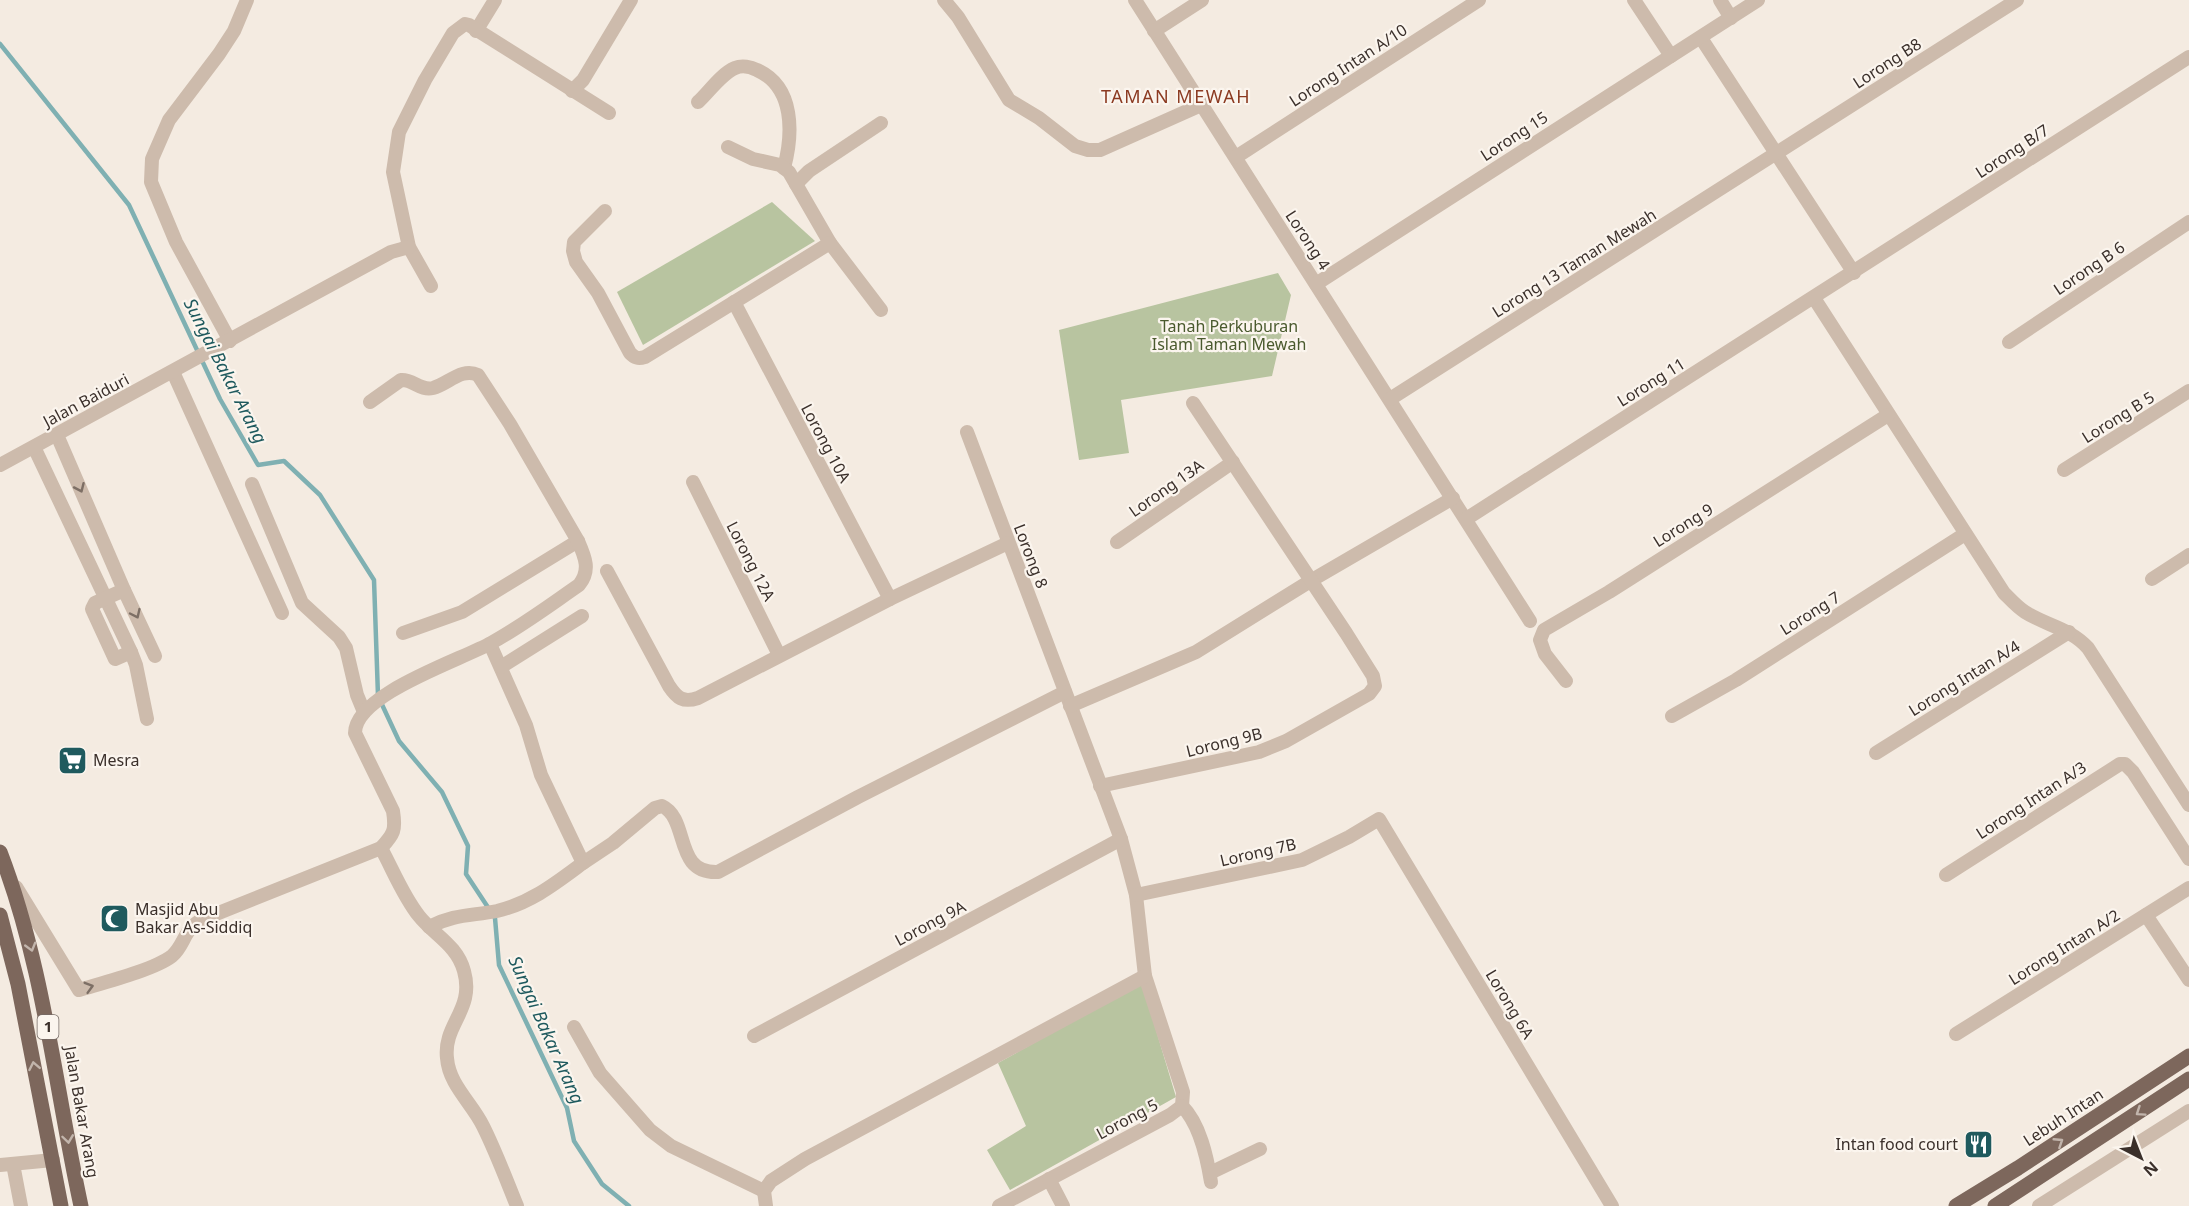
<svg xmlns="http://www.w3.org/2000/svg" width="2189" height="1206" viewBox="0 0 2189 1206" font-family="'Noto Sans',sans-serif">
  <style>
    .green { fill: #b8c4a0 }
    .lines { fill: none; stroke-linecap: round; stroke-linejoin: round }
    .stream { stroke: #7fb0b2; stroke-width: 4.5 }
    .minor { stroke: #cdbbac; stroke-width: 14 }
    .major { stroke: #7d675c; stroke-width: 15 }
    .oneway { stroke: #7d6f65 }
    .oneway2 { stroke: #c2b5ac }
    .labels { text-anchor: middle; stroke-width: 4.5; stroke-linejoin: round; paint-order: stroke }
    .shield { fill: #fbf5ee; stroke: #756b66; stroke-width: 1.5 }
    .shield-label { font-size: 15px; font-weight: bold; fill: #3b302b }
    .street-label { font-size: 16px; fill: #3b302b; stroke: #fbf5ee }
    .park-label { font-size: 16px; fill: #4a5a2e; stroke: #fbf5ee }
    .poi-label { font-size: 16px; fill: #3b302b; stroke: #fbf5ee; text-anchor: start }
    .neighbourhood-label { font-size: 18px; letter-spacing: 1.5px; fill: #8c3b22; stroke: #fbf5ee }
    .water-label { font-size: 18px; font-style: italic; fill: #1f5a5e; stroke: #fbf5ee }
  </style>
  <rect width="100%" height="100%" fill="#f4ebe1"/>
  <g class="green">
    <polygon points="772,202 815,241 643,345 617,292"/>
    <polygon points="1278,273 1291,295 1272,376 1121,400 1129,453 1079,460 1059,330"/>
    <polygon points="1142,983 1176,1097 1010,1190 987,1150 1026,1126 998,1063"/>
  </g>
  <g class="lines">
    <polyline class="stream" points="0,44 129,205 220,399 258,465 284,461 320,495 374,580 378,696 399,741 442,792 468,846 466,874 495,918 499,965 567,1108 574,1141 602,1184 629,1206"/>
    <g class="minor">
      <polyline points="944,0 958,17 1009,100 1039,118 1075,146 1088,150 1100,150 1201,105"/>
      <polyline points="1135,0 1530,621"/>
      <polyline points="1634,0 1671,56"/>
      <polyline points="1720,0 1731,18"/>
      <polyline points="476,31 495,0"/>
      <polyline points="1154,31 1202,0"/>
      <polyline points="1701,38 1854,273"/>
      <polyline points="572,91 583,80 631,0"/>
      <path d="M 698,102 C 709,92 721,74 735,68 C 742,65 751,67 757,70 C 795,87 793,134 784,168"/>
      <polyline points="728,147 753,159 780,165 789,172 830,243"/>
      <polyline points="1236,157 1479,0"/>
      <polyline points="796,184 809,171 881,123"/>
      <path d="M 605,211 L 574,242 L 573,251 L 576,262 L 598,293 L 630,353 C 635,358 638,359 645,357 L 830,243 L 881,310"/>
      <polyline points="1316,284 1758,0"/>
      <polyline points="431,286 409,247 393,172 399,132 425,80 453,33 465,24 469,25 609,113"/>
      <path d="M 1814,298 L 2004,593 C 2011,600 2017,607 2025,612 C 2047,626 2070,628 2088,648 L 2189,805"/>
      <polyline points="734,302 890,599"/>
      <polyline points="230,341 176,242 151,182 152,159 169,120 219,54 234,31 247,0"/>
      <polyline points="2009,342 2189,222"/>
      <polyline points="173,372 282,613"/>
      <polyline points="1390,399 2017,0"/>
      <polyline points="967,432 1121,839 1136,895 1145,976 1183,1092 1182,1106 1170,1115 999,1206"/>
      <polyline points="57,435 124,590"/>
      <polyline points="34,447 131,652 136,665 147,719"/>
      <polyline points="0,465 391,252 409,247"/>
      <polyline points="2064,470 2189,391"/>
      <polyline points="693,482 779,655"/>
      <polyline points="252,484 302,603 339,637 346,648 357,695 364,712"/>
      <polyline points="1466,519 2189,57"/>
      <polyline points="1117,542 1233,462"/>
      <path d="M 607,571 L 669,686 C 677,698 683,703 698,698 L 890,599 L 1008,543"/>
      <polyline points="2152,579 2189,555"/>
      <polyline points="403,633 462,612 578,541"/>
      <path d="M 490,644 L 526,725 L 541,775 L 583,863 L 613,843 L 655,808 L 662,806 C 690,819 673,874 718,872 L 858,797 L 1065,692"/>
      <polyline points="131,652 115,659 92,609 95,603 124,590 155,656"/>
      <polyline points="501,667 582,616"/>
      <polyline points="1566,681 1545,654 1540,640 1544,630 1609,592 1888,415"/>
      <polyline points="1070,706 1196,652 1312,580 1453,498"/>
      <polyline points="1672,716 1736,680 1965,534"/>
      <polyline points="1876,753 2069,632"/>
      <polyline points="1100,786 1259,752 1286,741 1369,694 1375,686 1373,676 1346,633 1193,403"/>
      <path d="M 381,848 C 393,870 403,896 419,916 C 434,935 457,945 464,971 C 475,1010 443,1024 447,1058 C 449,1085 472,1103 483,1126 C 496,1152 506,1179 517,1206"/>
      <polyline points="1946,875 2120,764 2125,764 2133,772 2189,859"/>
      <path d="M 16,887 L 79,990 C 102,983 154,970 172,956 C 185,945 183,930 201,920 L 381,848 C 394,834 396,830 393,811 L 355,733 C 355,694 461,660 491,643 C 522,626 550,605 579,585 C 591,570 585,557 578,541 L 510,424 L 478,375 C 462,367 448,384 433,388 C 420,391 413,379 401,380 L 370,402"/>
      <polyline points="1136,895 1302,860 1349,837 1379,819 1612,1206"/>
      <polyline points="2146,915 2189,980"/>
      <path d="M 429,927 C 454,914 471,916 497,911 C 531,903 556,883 583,863"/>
      <polyline points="574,1027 600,1073 650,1130 671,1146 764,1191"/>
      <polyline points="1956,1034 2189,888"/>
      <polyline points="754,1036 1121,839"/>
      <path d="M 1182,1106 C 1200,1124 1207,1157 1211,1182"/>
      <polyline points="13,1164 21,1206"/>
      <polyline points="0,1165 53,1160"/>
      <polyline points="1210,1173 1260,1149"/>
      <polyline points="1049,1179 1063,1206"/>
      <polyline points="766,1206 764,1191 771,1181 805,1159 1145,976"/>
      <polyline points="2039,1206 2189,1111"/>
    </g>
    <g class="major">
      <path d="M 0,852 C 44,966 55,1087 81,1206"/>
      <polyline points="0,915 18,984 61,1206"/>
      <polyline points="1956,1206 2018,1168 2189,1056"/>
      <polyline points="1995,1206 2189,1079"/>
    </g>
  </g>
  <defs><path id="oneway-chevron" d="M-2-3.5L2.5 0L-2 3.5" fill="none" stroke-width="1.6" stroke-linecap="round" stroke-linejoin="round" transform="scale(1.5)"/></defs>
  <g class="oneway">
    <use href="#oneway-chevron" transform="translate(80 488) rotate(66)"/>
    <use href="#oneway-chevron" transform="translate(136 614) rotate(65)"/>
    <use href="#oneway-chevron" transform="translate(89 987) rotate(-16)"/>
  </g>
  <g class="oneway2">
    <use href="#oneway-chevron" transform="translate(31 947) rotate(74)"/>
    <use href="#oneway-chevron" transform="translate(34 1066) rotate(-101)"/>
    <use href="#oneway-chevron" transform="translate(2140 1112) rotate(146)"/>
    <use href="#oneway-chevron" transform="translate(68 1139) rotate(82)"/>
    <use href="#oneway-chevron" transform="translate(2059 1142) rotate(-33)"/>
  </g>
  <defs>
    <symbol id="supermarket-square" viewBox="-11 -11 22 22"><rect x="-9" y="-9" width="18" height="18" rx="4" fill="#1f5a5e" stroke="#fbf5ee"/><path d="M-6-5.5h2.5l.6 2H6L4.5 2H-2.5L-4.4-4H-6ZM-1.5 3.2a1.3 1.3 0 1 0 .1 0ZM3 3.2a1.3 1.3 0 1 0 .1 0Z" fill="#fff"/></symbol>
    <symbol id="mosque-square" viewBox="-11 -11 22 22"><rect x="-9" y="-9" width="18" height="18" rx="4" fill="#1f5a5e" stroke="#fbf5ee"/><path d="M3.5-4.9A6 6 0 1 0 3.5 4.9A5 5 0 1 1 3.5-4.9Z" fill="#fff"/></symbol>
    <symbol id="restaurant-square" viewBox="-11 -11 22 22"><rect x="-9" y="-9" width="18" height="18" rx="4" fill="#1f5a5e" stroke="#fbf5ee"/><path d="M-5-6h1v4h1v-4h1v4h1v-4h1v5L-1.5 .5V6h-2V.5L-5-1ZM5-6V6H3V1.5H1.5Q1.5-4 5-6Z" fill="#fff"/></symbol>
  </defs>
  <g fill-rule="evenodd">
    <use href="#supermarket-square" x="56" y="744" width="33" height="33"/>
    <use href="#mosque-square" x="98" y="902" width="33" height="33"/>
    <use href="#restaurant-square" x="1962" y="1128" width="33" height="33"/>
  </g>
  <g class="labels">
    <rect class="shield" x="37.5" y="1015" width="21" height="24" rx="4.5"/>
    <g class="shield-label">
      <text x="48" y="1032">1</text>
    </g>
    <g class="street-label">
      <text transform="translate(1887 63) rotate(-33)" y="6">Lorong B8</text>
      <text transform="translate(1348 65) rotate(-33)" y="6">Lorong Intan A/10</text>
      <text transform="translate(1514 136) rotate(-33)" y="6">Lorong 15</text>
      <text transform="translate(2012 151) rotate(-33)" y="6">Lorong B/7</text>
      <text transform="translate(1308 240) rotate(57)" y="6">Lorong 4</text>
      <text transform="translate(1574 263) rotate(-32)" y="6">Lorong 13 Taman Mewah</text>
      <text transform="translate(2089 268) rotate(-34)" y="6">Lorong B 6</text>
      <text transform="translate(1651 382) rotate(-32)" y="6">Lorong 11</text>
      <text transform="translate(86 400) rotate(-28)" y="6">Jalan Baiduri</text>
      <text transform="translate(2118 417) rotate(-32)" y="6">Lorong B 5</text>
      <text transform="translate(826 443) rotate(62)" y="6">Lorong 10A</text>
      <text transform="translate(1166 488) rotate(-35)" y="6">Lorong 13A</text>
      <text transform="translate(1683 525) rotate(-32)" y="6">Lorong 9</text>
      <text transform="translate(1031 556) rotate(69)" y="6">Lorong 8</text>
      <text transform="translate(751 561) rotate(63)" y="6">Lorong 12A</text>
      <text transform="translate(1810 613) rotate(-32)" y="6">Lorong 7</text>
      <text transform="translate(1964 678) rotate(-32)" y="6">Lorong Intan A/4</text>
      <text transform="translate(1224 742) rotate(-14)" y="6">Lorong 9B</text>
      <text transform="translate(2031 800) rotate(-33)" y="6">Lorong Intan A/3</text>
      <text transform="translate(1258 852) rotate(-13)" y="6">Lorong 7B</text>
      <text transform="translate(930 923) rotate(-28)" y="6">Lorong 9A</text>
      <text transform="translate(2064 947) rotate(-32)" y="6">Lorong Intan A/2</text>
      <text transform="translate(1510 1004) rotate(59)" y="6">Lorong 6A</text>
      <text transform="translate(82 1112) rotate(80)" y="6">Jalan Bakar Arang</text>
      <text transform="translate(2063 1117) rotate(-33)" y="6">Lebuh Intan</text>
      <text transform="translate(1127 1119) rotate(-28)" y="6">Lorong 5</text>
    </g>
    <g class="park-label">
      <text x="1229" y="332">Tanah Perkuburan<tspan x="1229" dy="18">Islam Taman Mewah</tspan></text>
    </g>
    <g class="poi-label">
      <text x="93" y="766">Mesra</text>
      <text x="135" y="915">Masjid Abu<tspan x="135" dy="18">Bakar As-Siddiq</tspan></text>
      <text x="1958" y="1150" text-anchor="end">Intan food court</text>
    </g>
    <g class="neighbourhood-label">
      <text x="1176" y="103">TAMAN MEWAH</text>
    </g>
    <g class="water-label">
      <text transform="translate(225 371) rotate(63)" y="6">Sungai Bakar Arang</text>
      <text transform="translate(546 1030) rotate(66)" y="6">Sungai Bakar Arang</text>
    </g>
  </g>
  <g transform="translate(2141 1158) rotate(138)" stroke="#fbf5ee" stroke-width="4.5" paint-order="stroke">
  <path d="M0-4.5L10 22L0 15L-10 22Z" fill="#3b302b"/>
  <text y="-9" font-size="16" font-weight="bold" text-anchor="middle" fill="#3b302b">N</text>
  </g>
</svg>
